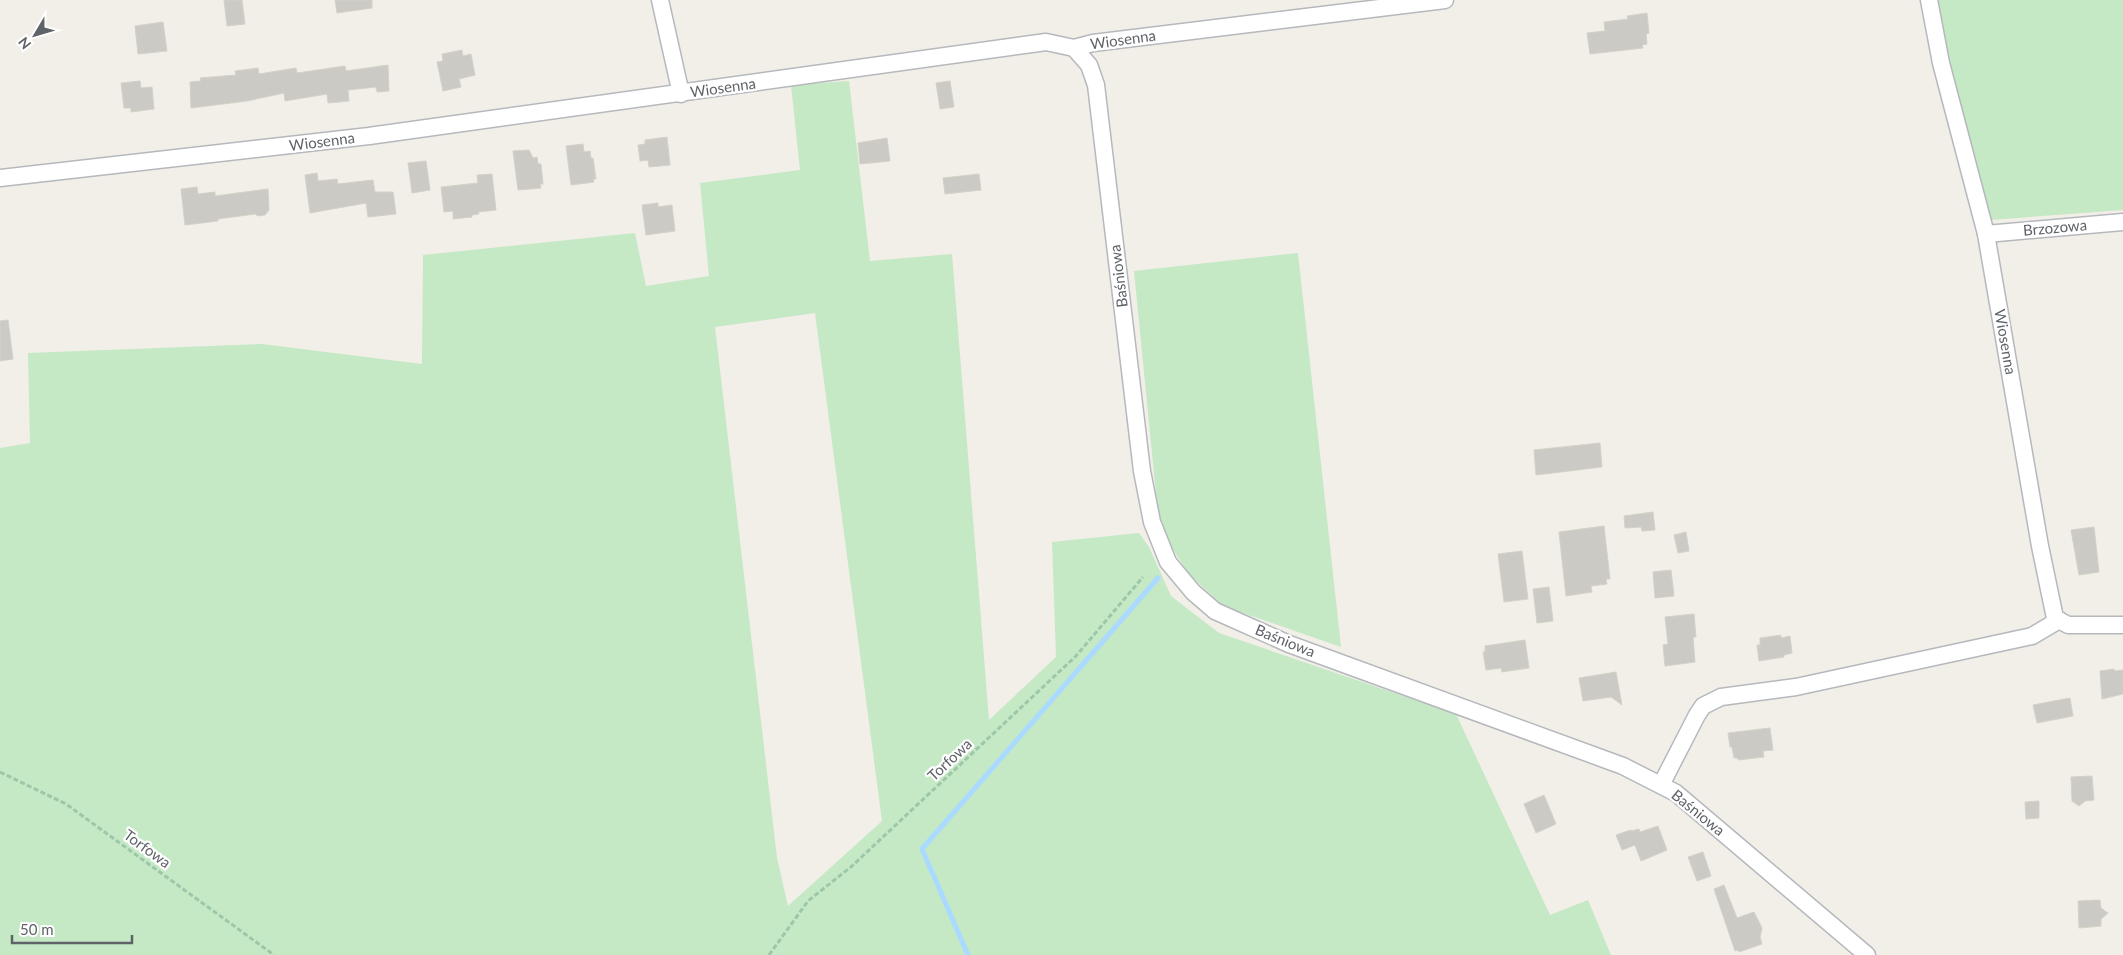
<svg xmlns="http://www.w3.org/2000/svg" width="2123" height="955" viewBox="0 0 2123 955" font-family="Lato,sans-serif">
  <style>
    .green { fill: #c5e8c5; fill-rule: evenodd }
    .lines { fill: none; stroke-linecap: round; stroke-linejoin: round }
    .stream { stroke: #aadaff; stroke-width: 5 }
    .building { fill: #cccac5; stroke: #d6d1c6 }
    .minor-casing { stroke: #b5b8bc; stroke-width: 19 }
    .path { stroke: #9cc7a9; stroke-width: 3; stroke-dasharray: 5 2.5; stroke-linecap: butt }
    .minor { stroke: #fff; stroke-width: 16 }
    .labels { text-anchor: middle; stroke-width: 4.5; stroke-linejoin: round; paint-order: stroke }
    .street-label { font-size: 15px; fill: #5f6368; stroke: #fff }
  </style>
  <rect width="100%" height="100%" fill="#f1efe8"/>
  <g class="green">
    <polygon points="1931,0 2123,0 2123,210 1990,220"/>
    <path d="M 849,81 L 870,261 L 952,254 L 989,720 L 1056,657 L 1052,542 L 1139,533 L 1149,547 L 1171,596 L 1219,633 L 1456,714 L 1550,915 L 1588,900 L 1611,955 L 0,955 L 0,448 L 30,443 L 28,353 L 262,344 L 422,364 L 423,255 L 635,233 L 646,286 L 709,276 L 700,183 L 800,170 L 791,85 ZM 815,313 L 882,821 L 788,906 L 777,858 L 715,327 Z"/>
    <polygon points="1298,253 1341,647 1223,606 1190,575 1169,544 1158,514 1134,271"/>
  </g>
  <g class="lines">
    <polyline class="stream" points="968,955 922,849 1158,578"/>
  </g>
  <g class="building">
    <polygon points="224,0 242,0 245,24 227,26"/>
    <polygon points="335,0 372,0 372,8 337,13"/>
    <polygon points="1647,13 1649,33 1646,34 1647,44 1642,45 1643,48 1590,54 1587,33 1605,31 1604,22 1628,19 1627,16"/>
    <polygon points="163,22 167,51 138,54 135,26"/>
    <polygon points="462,50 463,56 471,54 475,75 459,79 461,87 443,91 437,62 443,61 442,54"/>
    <polygon points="388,65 389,91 377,92 376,87 348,90 349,101 328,103 327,94 285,101 284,93 247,101 191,108 190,82 201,81 200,78 236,75 235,71 258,68 259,74 296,68 297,73 345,66 346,71"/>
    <polygon points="140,81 141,88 152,87 154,109 131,112 131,108 124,108 121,83"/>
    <polygon points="950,81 954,107 940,109 936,83"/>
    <polygon points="667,137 670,165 649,167 648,160 640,161 638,145 645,144 645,140"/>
    <polygon points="887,138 890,161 860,164 858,143"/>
    <polygon points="583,144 584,152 590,151 591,158 593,158 596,179 593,179 594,182 571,185 566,146"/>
    <polygon points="529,150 533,158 537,157 538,164 541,164 543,184 540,184 541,188 518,190 513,151"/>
    <polygon points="426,161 430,190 412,193 408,163"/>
    <polygon points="317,173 318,181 337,179 338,184 373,180 375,192 393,192 396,214 368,217 366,203 310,213 305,175"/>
    <polygon points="492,174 496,210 478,212 479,214 472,215 472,217 453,219 453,211 444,212 441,187 478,183 477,175"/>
    <polygon points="979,174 981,190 945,194 943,178"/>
    <polygon points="197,187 198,194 215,192 215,196 268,189 269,210 265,215 258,216 255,214 218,219 218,221 185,225 181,189"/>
    <polygon points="658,203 658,207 672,205 675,231 646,235 642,205"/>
    <polygon points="8,320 13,359 0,361 0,321"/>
    <polygon points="1600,443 1602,467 1536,475 1534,450"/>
    <polygon points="1653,512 1655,530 1642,531 1641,527 1625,528 1624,516"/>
    <polygon points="1604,526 1610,579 1606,579 1607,584 1591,586 1592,592 1566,596 1559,532"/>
    <polygon points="2094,527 2099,572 2079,575 2071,530"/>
    <polygon points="1686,532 1689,551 1678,553 1674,535"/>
    <polygon points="1522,551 1528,599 1504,602 1498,554"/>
    <polygon points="1671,570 1674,596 1655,598 1653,572"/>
    <polygon points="1549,587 1553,621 1537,623 1533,589"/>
    <polygon points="1694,614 1696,637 1693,637 1695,662 1665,666 1663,645 1668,644 1665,617"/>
    <polygon points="1781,635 1781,638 1790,636 1792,653 1784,655 1784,657 1759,661 1757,645 1760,645 1760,638"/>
    <polygon points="1525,640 1529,668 1502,672 1501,668 1486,670 1483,652 1485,652 1485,646"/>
    <polygon points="2114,669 2114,671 2123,670 2123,694 2102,699 2100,671"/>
    <polygon points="1616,672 1622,705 1611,697 1583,701 1579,678"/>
    <polygon points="2070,698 2073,716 2037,723 2033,705"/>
    <polygon points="1770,728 1773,750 1763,751 1764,757 1738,760 1738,758 1734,758 1732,747 1730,747 1728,733"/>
    <polygon points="2092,776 2094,800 2085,801 2079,806 2072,801 2071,777"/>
    <polygon points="1544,795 1556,824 1536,833 1524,804"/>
    <polygon points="2039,801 2039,818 2026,819 2025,802"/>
    <polygon points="1658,826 1667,850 1641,861 1635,845 1622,850 1616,835 1631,830 1631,831 1639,829 1640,832"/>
    <polygon points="1703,852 1711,876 1697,881 1688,857"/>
    <polygon points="1724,885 1737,918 1754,912 1762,928 1760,937 1762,944 1739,952 1738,950 1735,951 1714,889"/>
    <polygon points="2100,900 2101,908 2108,913 2101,919 2101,926 2079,928 2078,901"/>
  </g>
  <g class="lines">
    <defs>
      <g id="minor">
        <polyline points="660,0 681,94"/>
        <polyline points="1929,0 1941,63 1986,234 2040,546 2055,618 2068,625 2123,625"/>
        <polyline points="1074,48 1089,65 1096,85 1142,471 1152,522 1168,562 1193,592 1215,611 1289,644 1623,766 1676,793 1867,955"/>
        <polyline points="0,178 369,136 1046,42 1074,48 1093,43 1445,0"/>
        <polyline points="1986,234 2123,222"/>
        <polyline points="1661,785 1697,715 1703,706 1721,697 1796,687 2032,636 2059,620"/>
      </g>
    </defs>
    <use href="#minor" class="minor-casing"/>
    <g class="path">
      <polyline points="0,772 66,804 274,955"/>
      <polyline points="769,955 808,901 852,866 1076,656 1143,577"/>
    </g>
    <use href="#minor" class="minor"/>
  </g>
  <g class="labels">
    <g class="street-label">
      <text transform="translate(1123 40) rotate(-8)" y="5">Wiosenna</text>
      <text transform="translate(723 88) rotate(-8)" y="5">Wiosenna</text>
      <text transform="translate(322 142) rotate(-7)" y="5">Wiosenna</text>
      <text transform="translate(2055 228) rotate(-5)" y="5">Brzozowa</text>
      <text transform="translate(1119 276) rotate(-97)" y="5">Baśniowa</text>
      <text transform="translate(2005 342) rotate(80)" y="5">Wiosenna</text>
      <text transform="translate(1285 641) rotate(22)" y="5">Baśniowa</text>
      <text transform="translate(950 760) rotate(-43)" y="5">Torfowa</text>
      <text transform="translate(1698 813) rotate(39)" y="5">Baśniowa</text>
      <text transform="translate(147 849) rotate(36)" y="5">Torfowa</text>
    </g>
  </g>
  <g transform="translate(35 35) rotate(232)" stroke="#ffffff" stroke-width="4" paint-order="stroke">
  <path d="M0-4L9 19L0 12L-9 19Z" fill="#5f6368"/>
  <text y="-8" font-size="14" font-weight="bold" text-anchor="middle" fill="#5f6368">N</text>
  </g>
  <path d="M12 935v8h120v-8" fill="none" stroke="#5f6368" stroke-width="2.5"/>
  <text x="20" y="935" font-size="15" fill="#5f6368" stroke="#ffffff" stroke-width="4" paint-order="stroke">50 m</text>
</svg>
